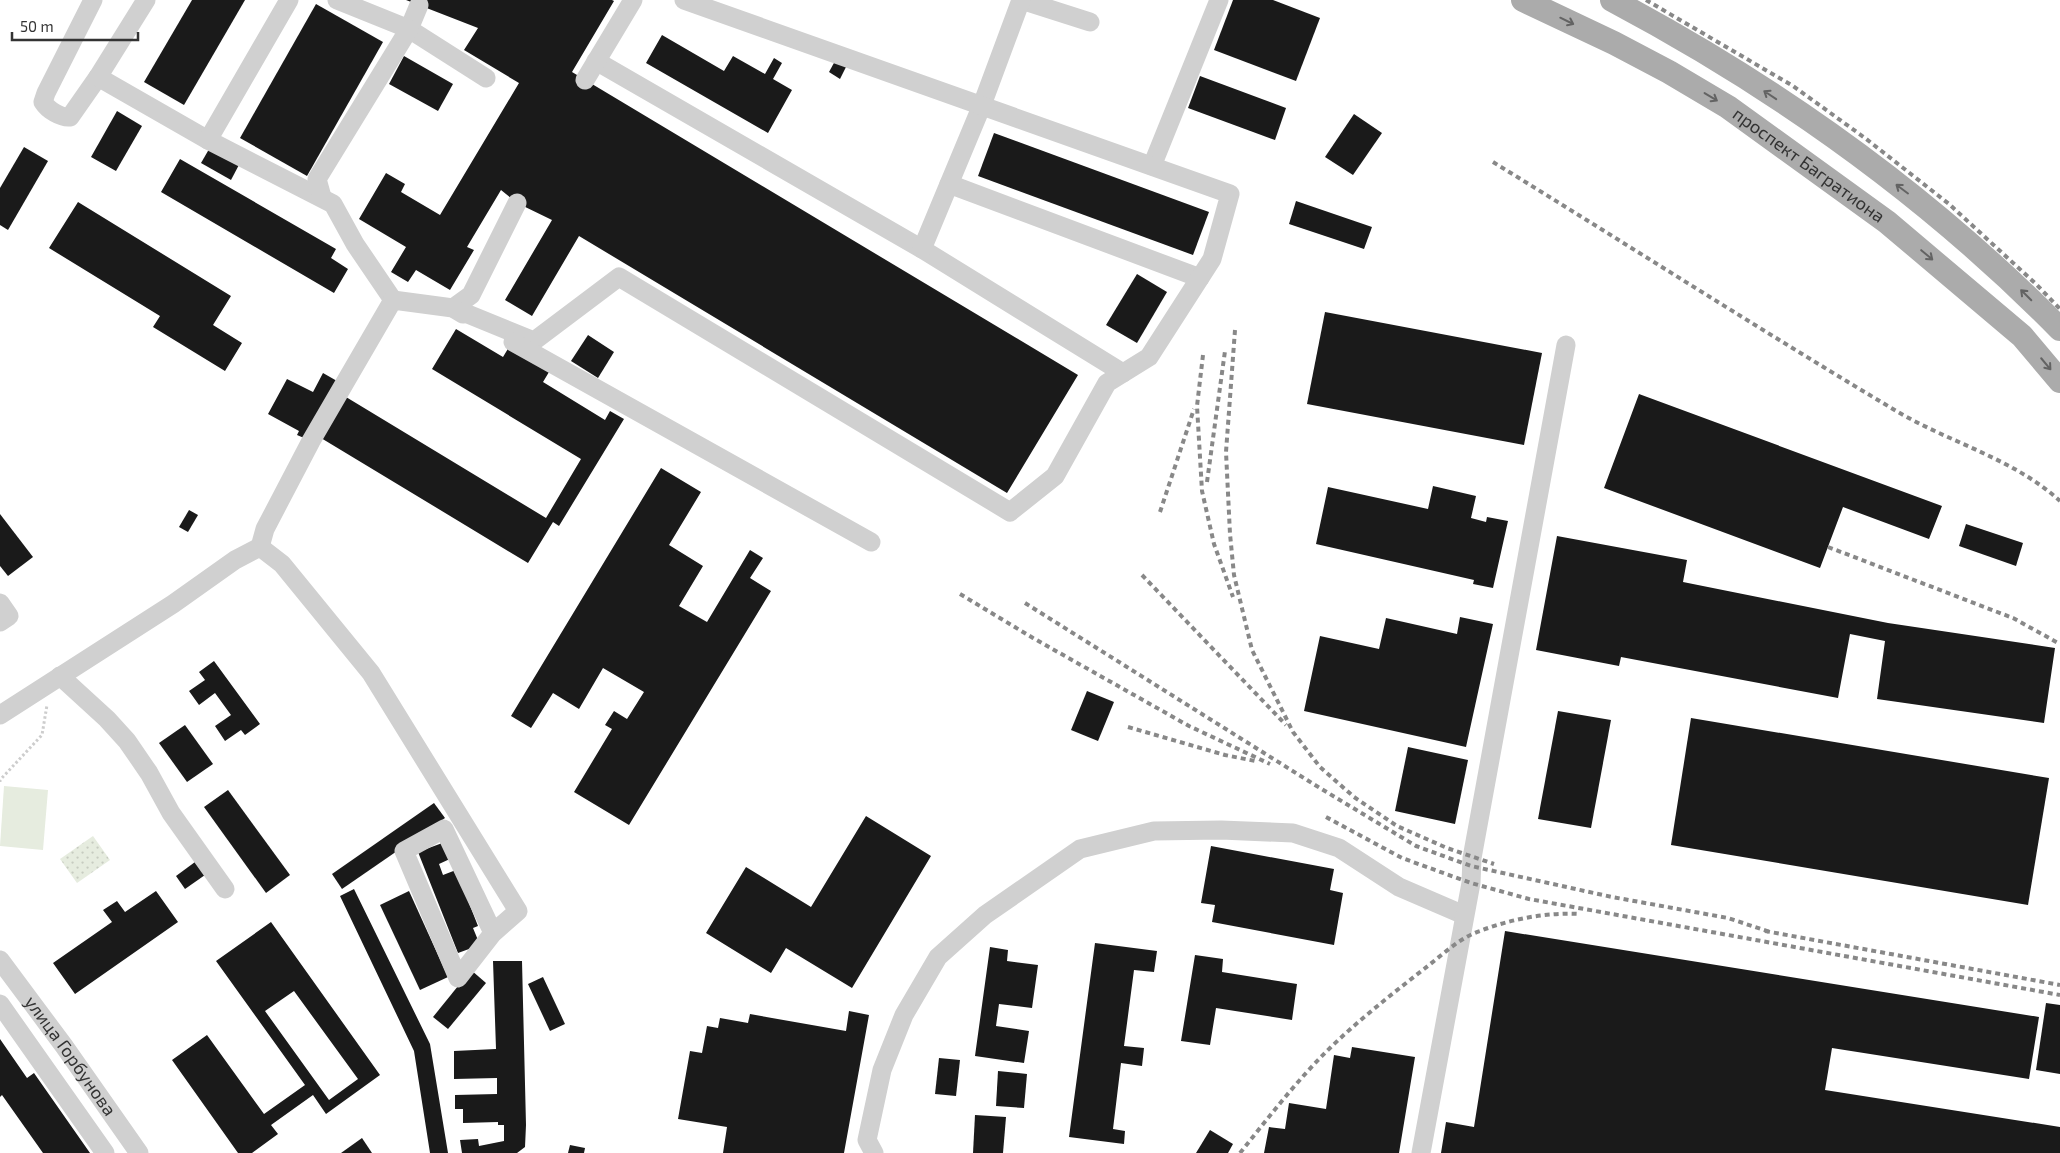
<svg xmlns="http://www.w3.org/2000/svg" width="2060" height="1153" viewBox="0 0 2060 1153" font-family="'Exo 2',sans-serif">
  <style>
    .park { fill: url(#park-dots) }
    .pitch { fill: #e6ecdf }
    .building { fill: #1a1a1a; fill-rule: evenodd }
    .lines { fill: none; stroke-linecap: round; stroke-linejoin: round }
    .path { stroke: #cdcdcd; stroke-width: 3; stroke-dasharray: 2.5 2.5; stroke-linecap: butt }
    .minor { stroke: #d0d0d0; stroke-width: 19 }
    .major { stroke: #ababab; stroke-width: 24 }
    .rail { stroke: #888; stroke-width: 4; stroke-dasharray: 5 4; stroke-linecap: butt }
    .oneway { stroke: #636363 }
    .labels { text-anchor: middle; stroke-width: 5; stroke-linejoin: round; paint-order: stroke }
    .street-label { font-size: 18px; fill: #333; stroke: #fff }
  </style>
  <defs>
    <pattern id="park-dots" width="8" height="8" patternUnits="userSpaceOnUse" patternTransform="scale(1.25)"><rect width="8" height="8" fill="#e6ecdf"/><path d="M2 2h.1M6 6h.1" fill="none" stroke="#c6cbc0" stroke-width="1.8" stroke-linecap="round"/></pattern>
  </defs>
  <rect width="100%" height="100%" fill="#fff"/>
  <polygon class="park" points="93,836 110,860 77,883 60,859"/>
  <polygon class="pitch" points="4,786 48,790 43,850 0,846"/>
  <g class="building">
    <polygon points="192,0 245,0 184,105 144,82"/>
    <polygon points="406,0 612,0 614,1 572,72 1078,375 1007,493 579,236 532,316 505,300 552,220 517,203 501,190 467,247 474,250 450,290 416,270 408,282 391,272 406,247 359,219 386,173 405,184 401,192 440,215 519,83 464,50 478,28"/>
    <polygon points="1233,0 1273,0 1320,18 1296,81 1214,50"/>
    <polygon points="316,4 383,42 307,176 240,138"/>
    <polygon points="662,35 724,71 733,56 765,74 774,58 782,63 773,79 792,90 768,133 646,63"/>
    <polygon points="404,56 453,84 438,111 389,84"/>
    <polygon points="835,61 846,67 840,79 829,72"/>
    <polygon points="1200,76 1286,108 1275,140 1188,108"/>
    <polygon points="117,111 142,126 116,171 91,157"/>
    <polygon points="1354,114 1382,133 1353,175 1325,157"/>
    <polygon points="994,133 1209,212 1193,255 978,176"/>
    <polygon points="212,144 241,161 231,180 201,163"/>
    <polygon points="24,147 48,161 8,230 0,225 0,188"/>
    <polygon points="180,159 336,249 331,258 348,269 334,293 161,192"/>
    <polygon points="1296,201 1372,227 1364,249 1289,224"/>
    <polygon points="78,202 231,296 213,325 242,343 225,371 153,327 160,316 49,248"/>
    <polygon points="1137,274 1167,292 1137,343 1106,325"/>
    <polygon points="1325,312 1542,353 1524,445 1307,404"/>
    <polygon points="456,329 503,357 509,347 549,372 543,382 605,420 610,411 624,419 559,526 553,522 528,563 321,438 346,397 546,518 581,459 432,369"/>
    <polygon points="588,335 614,352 598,378 571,361"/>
    <polygon points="323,373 337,381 304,438 297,435 299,431 268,414 287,379 313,392"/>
    <polygon points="1639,394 1942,506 1929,539 1843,507 1820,568 1604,488"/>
    <polygon points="661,468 701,492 669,545 703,566 679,606 707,622 750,550 763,558 750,578 771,591 629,825 574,792 612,729 605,725 614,711 627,719 644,692 603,668 579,709 553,693 531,728 511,716"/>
    <polygon points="1433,486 1476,496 1471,518 1486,522 1487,517 1508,521 1493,588 1473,584 1474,580 1316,544 1328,487 1428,509"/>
    <polygon points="189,510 198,515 188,532 179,527"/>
    <polygon points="0,514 33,557 8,576 0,566"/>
    <polygon points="1966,524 2023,543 2016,566 1959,546"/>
    <polygon points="1557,536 1687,560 1683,582 1888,623 2055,648 2044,723 1877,699 1885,641 1850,634 1838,698 1621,657 1619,666 1536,650"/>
    <polygon points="1460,617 1493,624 1466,747 1304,711 1320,636 1379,649 1386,618 1457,634"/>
    <polygon points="214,661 260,724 245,735 241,730 225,741 215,726 231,715 215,693 199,705 189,691 205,680 199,672"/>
    <polygon points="1087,691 1114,702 1098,741 1071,730"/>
    <polygon points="1558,711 1611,720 1591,828 1538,819"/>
    <polygon points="1691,718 2049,778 2028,905 1671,845"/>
    <polygon points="185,725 213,764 187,782 159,743"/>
    <polygon points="1408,747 1468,760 1455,824 1395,811"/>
    <polygon points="228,790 290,875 266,893 204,807"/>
    <polygon points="434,803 445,818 342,889 332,874"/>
    <polygon points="866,816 931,856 852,988 786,948 771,973 706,933 746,867 811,907"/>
    <polygon points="445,842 452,858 439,864 443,875 456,870 478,926 473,928 480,945 458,953 418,852"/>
    <polygon points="1211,846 1334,869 1330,890 1343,893 1334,945 1212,922 1215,905 1201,903"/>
    <polygon points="195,862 205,875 185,889 176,876"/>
    <polygon points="354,889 430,1044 448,1153 430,1153 414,1051 340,896"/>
    <polygon points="156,891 178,922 75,994 53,963 112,922 103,910 117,901 125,912"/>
    <polygon points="409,891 448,977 420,990 380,905"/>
    <path d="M 271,922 L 380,1075 L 326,1114 L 313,1095 L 271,1125 L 278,1134 L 252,1153 L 238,1153 L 172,1060 L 207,1035 L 264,1114 L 305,1085 L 216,961 ZM 294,991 L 358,1079 L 329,1100 L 265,1011 Z"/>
    <polygon points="1505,931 2039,1017 2029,1079 1832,1048 1825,1090 2060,1127 2060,1153 1441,1153 1446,1122 1474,1127"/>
    <polygon points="1095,943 1157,951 1154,972 1134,970 1124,1046 1144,1048 1142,1066 1121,1063 1113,1129 1125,1131 1124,1144 1069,1137"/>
    <polygon points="990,947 1008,950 1007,961 1038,965 1032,1008 999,1004 996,1026 1029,1031 1024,1063 975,1056"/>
    <polygon points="1195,955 1223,959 1222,972 1297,984 1292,1020 1216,1008 1210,1045 1181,1041"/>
    <polygon points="493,961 522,961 526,1125 525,1147 517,1153 462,1153 460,1140 478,1139 479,1146 504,1141 504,1125 498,1125 498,1122 463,1123 463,1109 455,1109 455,1095 497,1094 497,1078 454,1079 454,1051 496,1049"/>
    <polygon points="471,970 486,983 448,1029 433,1017"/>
    <polygon points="543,977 565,1024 550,1031 528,984"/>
    <polygon points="2046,1003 2060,1005 2060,1074 2036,1070"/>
    <polygon points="849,1011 869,1015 844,1153 723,1153 727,1127 678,1119 690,1051 702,1053 707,1026 718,1028 720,1018 748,1023 750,1014 846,1031"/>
    <polygon points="0,1039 27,1078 34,1073 90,1153 43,1153 2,1095 0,1097"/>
    <polygon points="1352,1047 1415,1057 1399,1153 1264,1153 1269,1127 1285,1129 1289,1103 1326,1109 1334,1055 1350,1058"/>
    <polygon points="939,1058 960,1060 956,1096 935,1094"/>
    <polygon points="998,1071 1027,1074 1024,1108 996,1106"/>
    <polygon points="975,1115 1006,1117 1003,1153 973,1153"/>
    <polygon points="1210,1130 1233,1144 1228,1153 1196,1153"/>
    <polygon points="362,1138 372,1153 341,1153"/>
    <polygon points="570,1145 585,1148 584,1153 568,1153"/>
  </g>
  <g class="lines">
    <polyline class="path" points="0,782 0,780 42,735 47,705"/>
    <g class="minor">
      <path d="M 93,0 L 46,93 L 43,102 C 48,110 61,118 70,117 L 98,77"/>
      <polyline points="146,0 98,77 208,140"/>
      <polyline points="289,0 208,140 333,204 355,244 393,300"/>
      <polyline points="1021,0 1090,22"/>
      <polyline points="419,5 409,29 486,78"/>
      <polyline points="596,61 922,249 1123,373"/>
      <polyline points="585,80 633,0"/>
      <polyline points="1152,166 1219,0"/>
      <polyline points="949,184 1200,278"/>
      <polyline points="322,197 317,179 409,29 337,0"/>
      <polyline points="922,249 982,105 1021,0"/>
      <polyline points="453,308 534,341 619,277 1010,512 1055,476 1107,383 1149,357 1212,259 1230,194 684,0"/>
      <polyline points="453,308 471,295 517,203"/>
      <polyline points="513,342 871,542"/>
      <polyline points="260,547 265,529 311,441 393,300 453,308 463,314"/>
      <polyline points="0,603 9,616 0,622"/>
      <polyline points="60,676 107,719 127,741 149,773 171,813 225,889"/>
      <polyline points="0,715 173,604 235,560 260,547 282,564 371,673 518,911 493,933 458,978 404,851 444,829 493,933"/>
      <path id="s1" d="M 0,960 L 64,1046 L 139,1153"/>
      <polyline points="0,1004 105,1153"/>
      <polyline points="874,1153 867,1140 882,1070 904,1015 938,957 985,915 1080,849 1154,831 1221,830 1293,833 1339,848 1399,887 1464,915"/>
      <polyline points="1421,1153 1471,883 1472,858 1566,345"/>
    </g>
    <g class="major">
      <path id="s2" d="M 1523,0 L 1614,43 L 1669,72 L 1728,107 L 1887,222 L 2022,336 L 2060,381"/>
      <path d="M 1612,0 C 1776,87 1930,197 2060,329"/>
    </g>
    <g class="rail">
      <polyline points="1646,0 1793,86 1865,138 1949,204 2036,284 2060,309"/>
      <path d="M 1493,162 C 1628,245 1762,331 1898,412 C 1951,443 2014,459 2060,501"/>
      <polyline points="1235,330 1226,452 1230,534 1234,575 1252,650 1293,732 1320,767 1354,797 1397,826 1447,848 1494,864"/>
      <polyline points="1203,355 1197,406 1202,491 1214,544 1233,597"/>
      <polyline points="1207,482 1225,351"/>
      <polyline points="1160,512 1194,409"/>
      <polyline points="1828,547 2013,618 2060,644"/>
      <polyline points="1142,575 1286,725"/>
      <polyline points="960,594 1033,638 1189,726 1270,764"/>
      <polyline points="1025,603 1315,785 1416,846 1471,866 1612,897 1728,918 1770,932"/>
      <polyline points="1128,727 1225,755 1255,761"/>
      <polyline points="1326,817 1402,858 1471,883 1529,899 2060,995"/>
      <polyline points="1765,931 2060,985"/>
      <path d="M 1240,1153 C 1269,1117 1298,1079 1331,1047 C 1360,1019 1392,994 1424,969 C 1441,956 1459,938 1480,931 C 1511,919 1547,912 1580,914"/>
    </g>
  </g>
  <defs><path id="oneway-shaft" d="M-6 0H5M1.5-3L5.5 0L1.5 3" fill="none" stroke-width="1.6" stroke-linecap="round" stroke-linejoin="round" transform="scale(1.25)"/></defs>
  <g class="oneway">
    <use href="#oneway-shaft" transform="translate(1567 21) rotate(26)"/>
    <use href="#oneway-shaft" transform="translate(1770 95) rotate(-146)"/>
    <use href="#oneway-shaft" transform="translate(1711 97) rotate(31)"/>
    <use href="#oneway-shaft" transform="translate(1902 189) rotate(-143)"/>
    <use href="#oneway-shaft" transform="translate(1927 255) rotate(40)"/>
    <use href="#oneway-shaft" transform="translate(2026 295) rotate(-135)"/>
    <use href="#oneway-shaft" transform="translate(2046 364) rotate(50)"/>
  </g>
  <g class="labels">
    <g class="street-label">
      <text dy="6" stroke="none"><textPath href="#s2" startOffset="331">проспект Багратиона</textPath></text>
      <text dy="6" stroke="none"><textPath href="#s1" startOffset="119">улица Горбунова</textPath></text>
    </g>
  </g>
  <path d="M12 32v8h126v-8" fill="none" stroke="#333333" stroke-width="2.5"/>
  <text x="20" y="32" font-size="15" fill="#333333" stroke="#ffffff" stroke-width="4" paint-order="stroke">50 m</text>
</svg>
